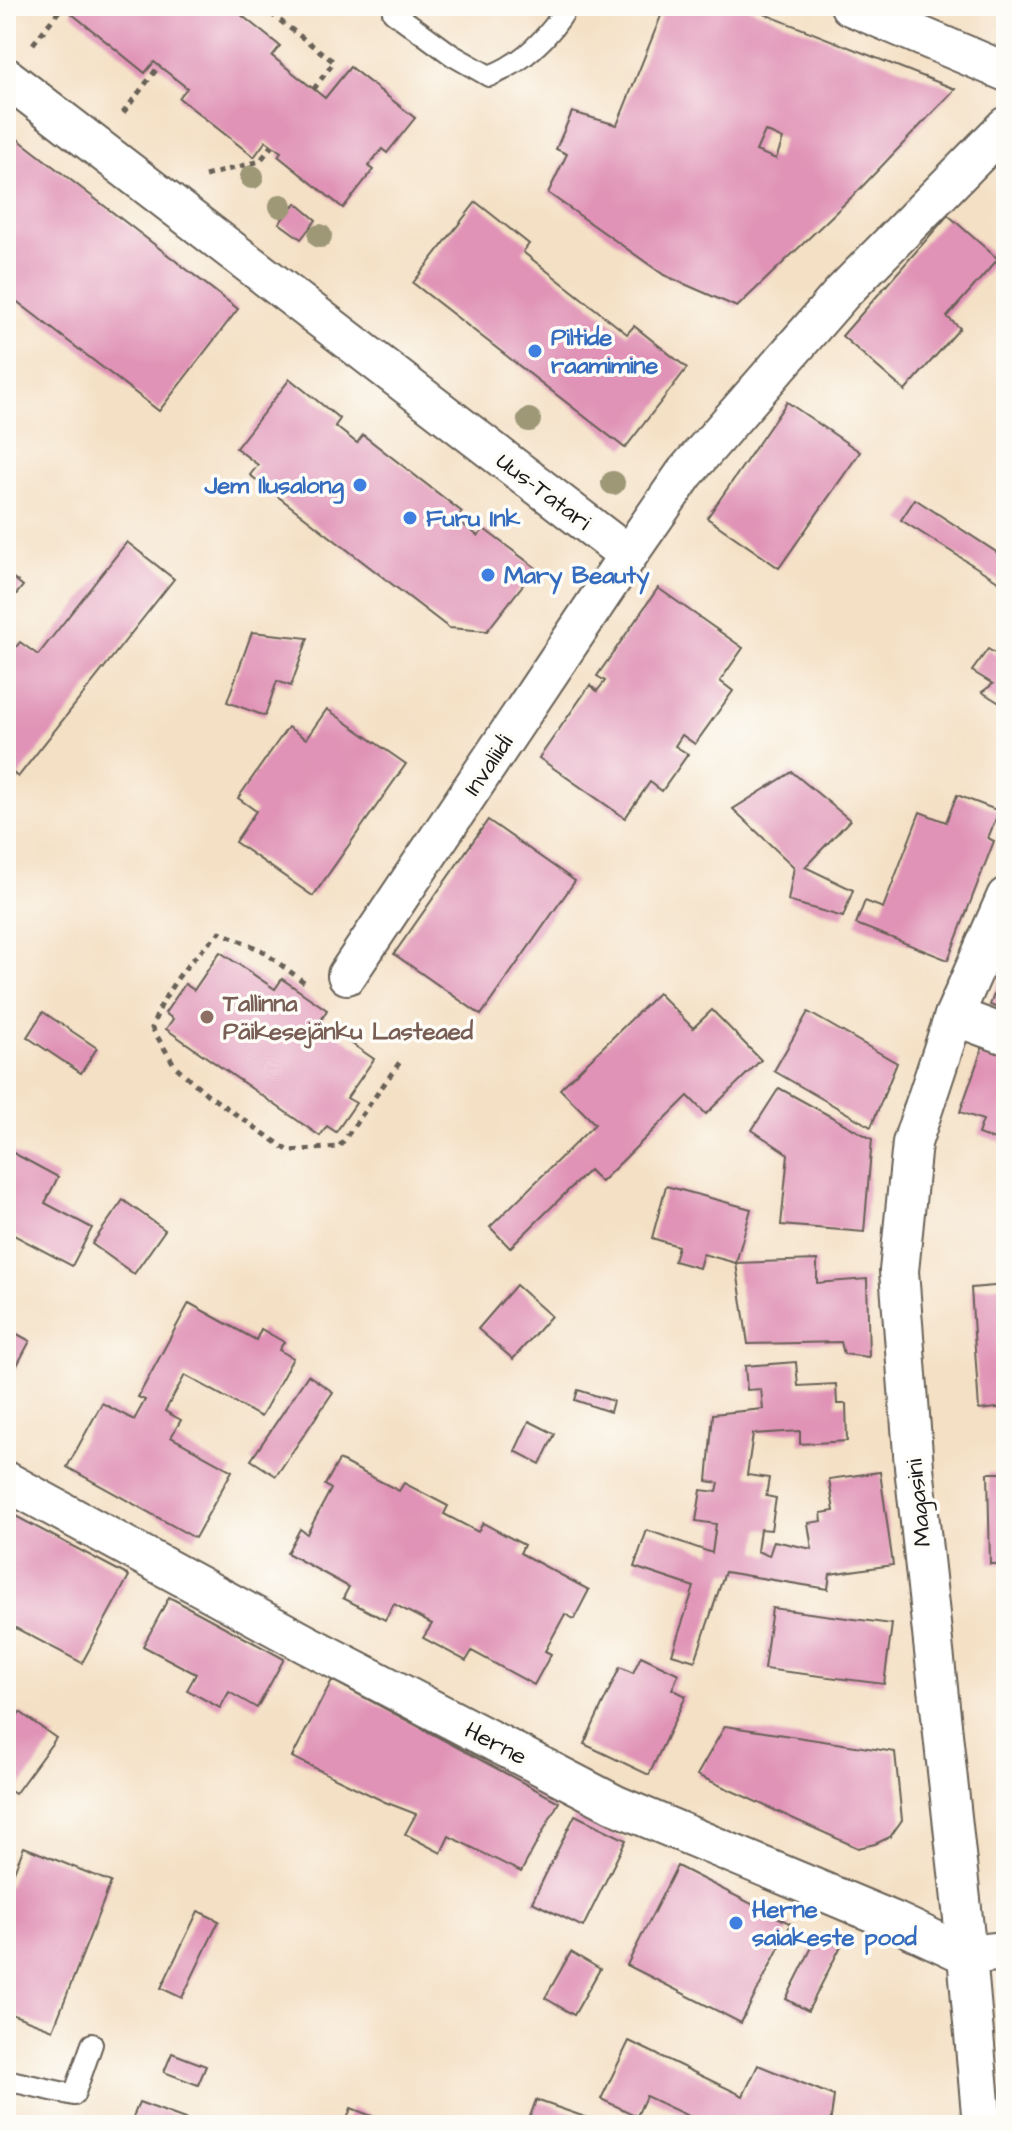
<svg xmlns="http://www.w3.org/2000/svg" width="1012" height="2131" viewBox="0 0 1012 2131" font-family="'Architects Daughter',sans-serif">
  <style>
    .building { fill: #e093b6; fill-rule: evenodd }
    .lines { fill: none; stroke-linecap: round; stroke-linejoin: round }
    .service-casing { stroke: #686157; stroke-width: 24 }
    .minor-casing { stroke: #686157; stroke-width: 42 }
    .path { stroke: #686157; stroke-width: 5; stroke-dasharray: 6 6; stroke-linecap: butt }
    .service { stroke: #fff; stroke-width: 20 }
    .minor { stroke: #fff; stroke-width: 38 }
    .tree { fill: #9e9877 }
    .shop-dot { fill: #3f7fe0; stroke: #fdfcf7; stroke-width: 3 }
    .education-dot { fill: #8d6e63; stroke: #fdfcf7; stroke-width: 3 }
    .labels { text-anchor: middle; stroke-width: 7; stroke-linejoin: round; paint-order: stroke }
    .shop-label { font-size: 24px; font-weight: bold; fill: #366cbe; stroke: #fdfcf7; text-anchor: start }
    .street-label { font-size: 24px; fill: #1c1c1c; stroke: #fdfcf7 }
    .education-label { font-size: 24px; font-weight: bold; fill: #785e54; stroke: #fdfcf7; text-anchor: start }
  </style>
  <rect width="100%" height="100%" fill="#fdfcf7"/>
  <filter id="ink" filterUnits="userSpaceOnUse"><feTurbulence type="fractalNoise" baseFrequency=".0125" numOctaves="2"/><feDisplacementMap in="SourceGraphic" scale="16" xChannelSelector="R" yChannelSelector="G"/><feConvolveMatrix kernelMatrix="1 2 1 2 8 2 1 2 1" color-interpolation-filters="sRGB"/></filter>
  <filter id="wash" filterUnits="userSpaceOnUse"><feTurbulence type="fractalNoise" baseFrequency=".006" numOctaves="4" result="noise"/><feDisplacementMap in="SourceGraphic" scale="32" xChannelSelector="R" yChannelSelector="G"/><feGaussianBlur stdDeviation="1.8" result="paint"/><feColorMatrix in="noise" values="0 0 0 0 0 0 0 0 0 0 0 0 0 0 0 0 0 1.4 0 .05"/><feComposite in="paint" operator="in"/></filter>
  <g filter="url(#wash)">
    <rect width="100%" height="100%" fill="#f4e0c5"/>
    <g id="blocks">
      <g class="building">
        <polygon points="76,6 230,6 280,46 272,56 325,98 350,67 415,118 387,153 382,149 368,166 373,170 343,208 278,156 281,152 266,141 254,157 179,98 187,88 154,62 145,73 71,13"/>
        <path d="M 665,6 L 744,6 L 955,89 L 859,190 L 737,307 L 664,275 L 548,193 L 567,154 L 556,149 L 572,112 L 617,125 ZM 765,131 L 783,139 L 776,159 L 756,151 Z"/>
        <polygon points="6,130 238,309 159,411 6,293"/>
        <polygon points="476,202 529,244 523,252 627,334 634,326 687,368 625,448 413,283"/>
        <polygon points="296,203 316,220 301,239 279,223"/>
        <polygon points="948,215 998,259 947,317 960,328 905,391 842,336"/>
        <polygon points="290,379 340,419 335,426 357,443 363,435 462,512 456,519 478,536 484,529 536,568 487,631 449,628 250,475 258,465 236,448"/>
        <polygon points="787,402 860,452 779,568 707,518"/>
        <polygon points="915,499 998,553 1006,541 1006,586 901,520"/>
        <polygon points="127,542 174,579 18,777 6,767 6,647 12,652 20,642 38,655"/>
        <polygon points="6,572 23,586 6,607"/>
        <polygon points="658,588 743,648 720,681 733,691 695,744 682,735 675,746 688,754 662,791 650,782 625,818 539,758 590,685 597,691 605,681 597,676"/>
        <polygon points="252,632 308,638 291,686 277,681 265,716 227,702"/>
        <polygon points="988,649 1006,660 1006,707 982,692 993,684 972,671"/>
        <polygon points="327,709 406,764 313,896 235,842 256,811 238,798 288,727 306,739"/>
        <polygon points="792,772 850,820 805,867 853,890 843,917 788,901 794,867 733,809"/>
        <polygon points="957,795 999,811 988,838 994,841 948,960 856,924 865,901 883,908 920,812 946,822"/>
        <polygon points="488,820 575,881 481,1015 394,954"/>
        <polygon points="220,952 275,989 282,979 327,1010 320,1022 374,1059 347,1098 356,1103 336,1132 327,1126 320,1136 166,1029 173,1019 165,1013 185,984 194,990"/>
        <polygon points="1006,963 1006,1011 990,1005"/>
        <polygon points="658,993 693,1028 712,1010 761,1060 706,1114 688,1096 601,1182 589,1170 510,1248 490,1227 595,1124 560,1089"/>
        <polygon points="43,1012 97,1048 81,1073 27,1037"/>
        <polygon points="808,1012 897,1063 871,1127 774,1071"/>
        <polygon points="983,1046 1006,1055 1006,1144 978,1134 983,1120 960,1112"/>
        <polygon points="779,1088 872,1139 864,1232 781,1225 788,1154 752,1130"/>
        <polygon points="6,1149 58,1177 45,1203 92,1228 72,1266 6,1231"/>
        <polygon points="666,1186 751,1209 736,1263 817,1260 817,1283 867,1279 869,1357 844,1354 841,1342 748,1344 736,1263 703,1254 699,1268 674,1261 678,1246 652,1238"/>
        <polygon points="123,1200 165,1230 134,1274 92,1244"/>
        <polygon points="516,1285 551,1316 513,1359 478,1329"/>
        <polygon points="1006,1285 1006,1407 979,1410 971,1288"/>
        <polygon points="189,1303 256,1340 261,1329 284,1342 279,1350 293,1358 261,1417 185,1375 165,1411 181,1420 171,1437 232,1471 195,1538 67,1467 102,1403 134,1420 145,1400 138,1397"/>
        <polygon points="6,1328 30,1341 6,1386"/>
        <polygon points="796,1362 798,1386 836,1384 837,1404 846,1404 847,1441 800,1444 800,1431 753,1434 747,1475 769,1478 766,1496 776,1498 771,1530 760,1529 757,1551 769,1556 774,1541 812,1549 808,1523 822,1521 821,1513 834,1511 829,1479 880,1472 893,1565 830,1574 828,1589 725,1572 695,1661 672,1654 694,1587 634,1567 647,1530 712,1553 716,1524 696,1521 701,1490 717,1492 719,1483 707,1481 713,1414 763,1409 761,1389 747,1390 745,1366"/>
        <polygon points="308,1375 333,1392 276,1476 251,1460"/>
        <polygon points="578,1390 613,1401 610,1412 575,1400"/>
        <polygon points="529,1421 555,1434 540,1464 515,1451"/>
        <polygon points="339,1460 399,1491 404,1483 448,1506 444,1514 478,1532 483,1523 524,1545 520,1553 589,1590 574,1619 565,1614 545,1651 551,1654 534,1685 472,1651 466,1661 423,1638 432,1624 394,1604 385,1620 343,1598 349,1587 287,1553 300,1529 307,1534 331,1489 325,1485"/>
        <polygon points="988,1473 1006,1473 1006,1564 990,1564"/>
        <polygon points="6,1511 129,1576 82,1663 6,1623"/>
        <polygon points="169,1597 284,1659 257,1708 229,1692 220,1708 187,1690 196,1674 143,1646"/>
        <polygon points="772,1608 892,1624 884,1684 764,1669"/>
        <polygon points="641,1656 679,1674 672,1689 686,1696 649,1775 584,1744 620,1667 633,1673"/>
        <polygon points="332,1680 559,1802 521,1872 449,1836 441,1853 405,1834 416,1814 385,1802 292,1757"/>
        <polygon points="20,1712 56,1738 15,1794 6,1788 6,1732"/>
        <polygon points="725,1726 895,1752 902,1820 890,1837 875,1844 858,1848 697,1775"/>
        <polygon points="575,1815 626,1840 583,1927 532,1902"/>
        <polygon points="24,1847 111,1882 53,2030 6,2012 6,1892"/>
        <polygon points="677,1866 791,1924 741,2023 627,1965"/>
        <polygon points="198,1911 219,1921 182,1998 161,1988"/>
        <polygon points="818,1935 841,1946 808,2011 786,1999"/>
        <polygon points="571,1952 600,1969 574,2015 545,1998"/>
        <polygon points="629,2041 743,2096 758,2065 834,2096 830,2125 707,2125 646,2096 637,2116 601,2099"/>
        <polygon points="172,2053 206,2066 198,2085 164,2072"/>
        <polygon points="536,2100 608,2125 527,2125"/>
        <polygon points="139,2102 201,2125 130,2125"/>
        <polygon points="351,2108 395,2125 345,2125"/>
      </g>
    </g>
  </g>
  <g filter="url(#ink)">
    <use href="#blocks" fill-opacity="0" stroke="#686157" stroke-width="2"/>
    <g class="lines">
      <defs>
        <g id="service">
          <path d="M 393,12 L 452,55 L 489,76 C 522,64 550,36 568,6"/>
          <polyline points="6,2080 74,2095 92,2044"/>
        </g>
        <g id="minor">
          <polyline points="850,6 1006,72"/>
          <polyline points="6,77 628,555 685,473 842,293 1006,126"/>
          <polyline points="347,975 628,555"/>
          <polyline points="954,1016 1006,1035"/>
          <polyline points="6,1481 306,1644 616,1805 896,1922 967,1955 1006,1951"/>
          <polyline points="982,2125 967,1955 914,1467 899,1271 912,1143 954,1016 1006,897"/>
        </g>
      </defs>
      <use href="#service" class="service-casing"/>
      <use href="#minor" class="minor-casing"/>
      <g class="path">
        <polyline points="261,6 334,62 313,90"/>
        <polyline points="33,44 63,6"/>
        <polyline points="123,113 159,66"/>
        <polyline points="205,176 260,161 272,146"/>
        <path d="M 304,982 L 261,950 L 220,932 C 189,962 166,986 152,1028 L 175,1066 L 208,1095 L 289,1151 L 339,1147 L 402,1059"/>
      </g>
      <use href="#service" class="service"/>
      <use href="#minor" class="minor"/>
    </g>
    <g class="tree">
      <circle cx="252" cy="177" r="12"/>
      <circle cx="281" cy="206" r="12"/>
      <circle cx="320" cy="236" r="12"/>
      <circle cx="529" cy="420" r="12"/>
      <circle cx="613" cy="483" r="12"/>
    </g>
  </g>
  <g class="shop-dot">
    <circle cx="535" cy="351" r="8"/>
    <circle cx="360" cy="485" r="8"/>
    <circle cx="410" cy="518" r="8"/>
    <circle cx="488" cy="575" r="8"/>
    <circle cx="736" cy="1923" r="8"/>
  </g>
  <circle class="education-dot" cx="207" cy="1017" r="8"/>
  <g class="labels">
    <g class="shop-label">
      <text x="551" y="345">Piltide<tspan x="551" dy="28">raamimine</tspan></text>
      <text x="344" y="493" text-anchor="end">Jem Ilusalong</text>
      <text x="426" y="526">Furu Ink</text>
      <text x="504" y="583">Mary Beauty</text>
      <text x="752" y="1917">Herne<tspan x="752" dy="28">saiakeste pood</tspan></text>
    </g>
    <g class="street-label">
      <text transform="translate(544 491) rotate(37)" y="8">Uus-Tatari</text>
      <text transform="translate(488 765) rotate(-56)" y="8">Invaliidi</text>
      <text transform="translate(918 1503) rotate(-96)" y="8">Magasini</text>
      <text transform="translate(496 1743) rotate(27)" y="8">Herne</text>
    </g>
    <g class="education-label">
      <text x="223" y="1011">Tallinna<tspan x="223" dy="28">Päikesejänku Lasteaed</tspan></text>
    </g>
  </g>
  <rect width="1012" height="2131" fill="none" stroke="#fdfcf7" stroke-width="32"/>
</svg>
